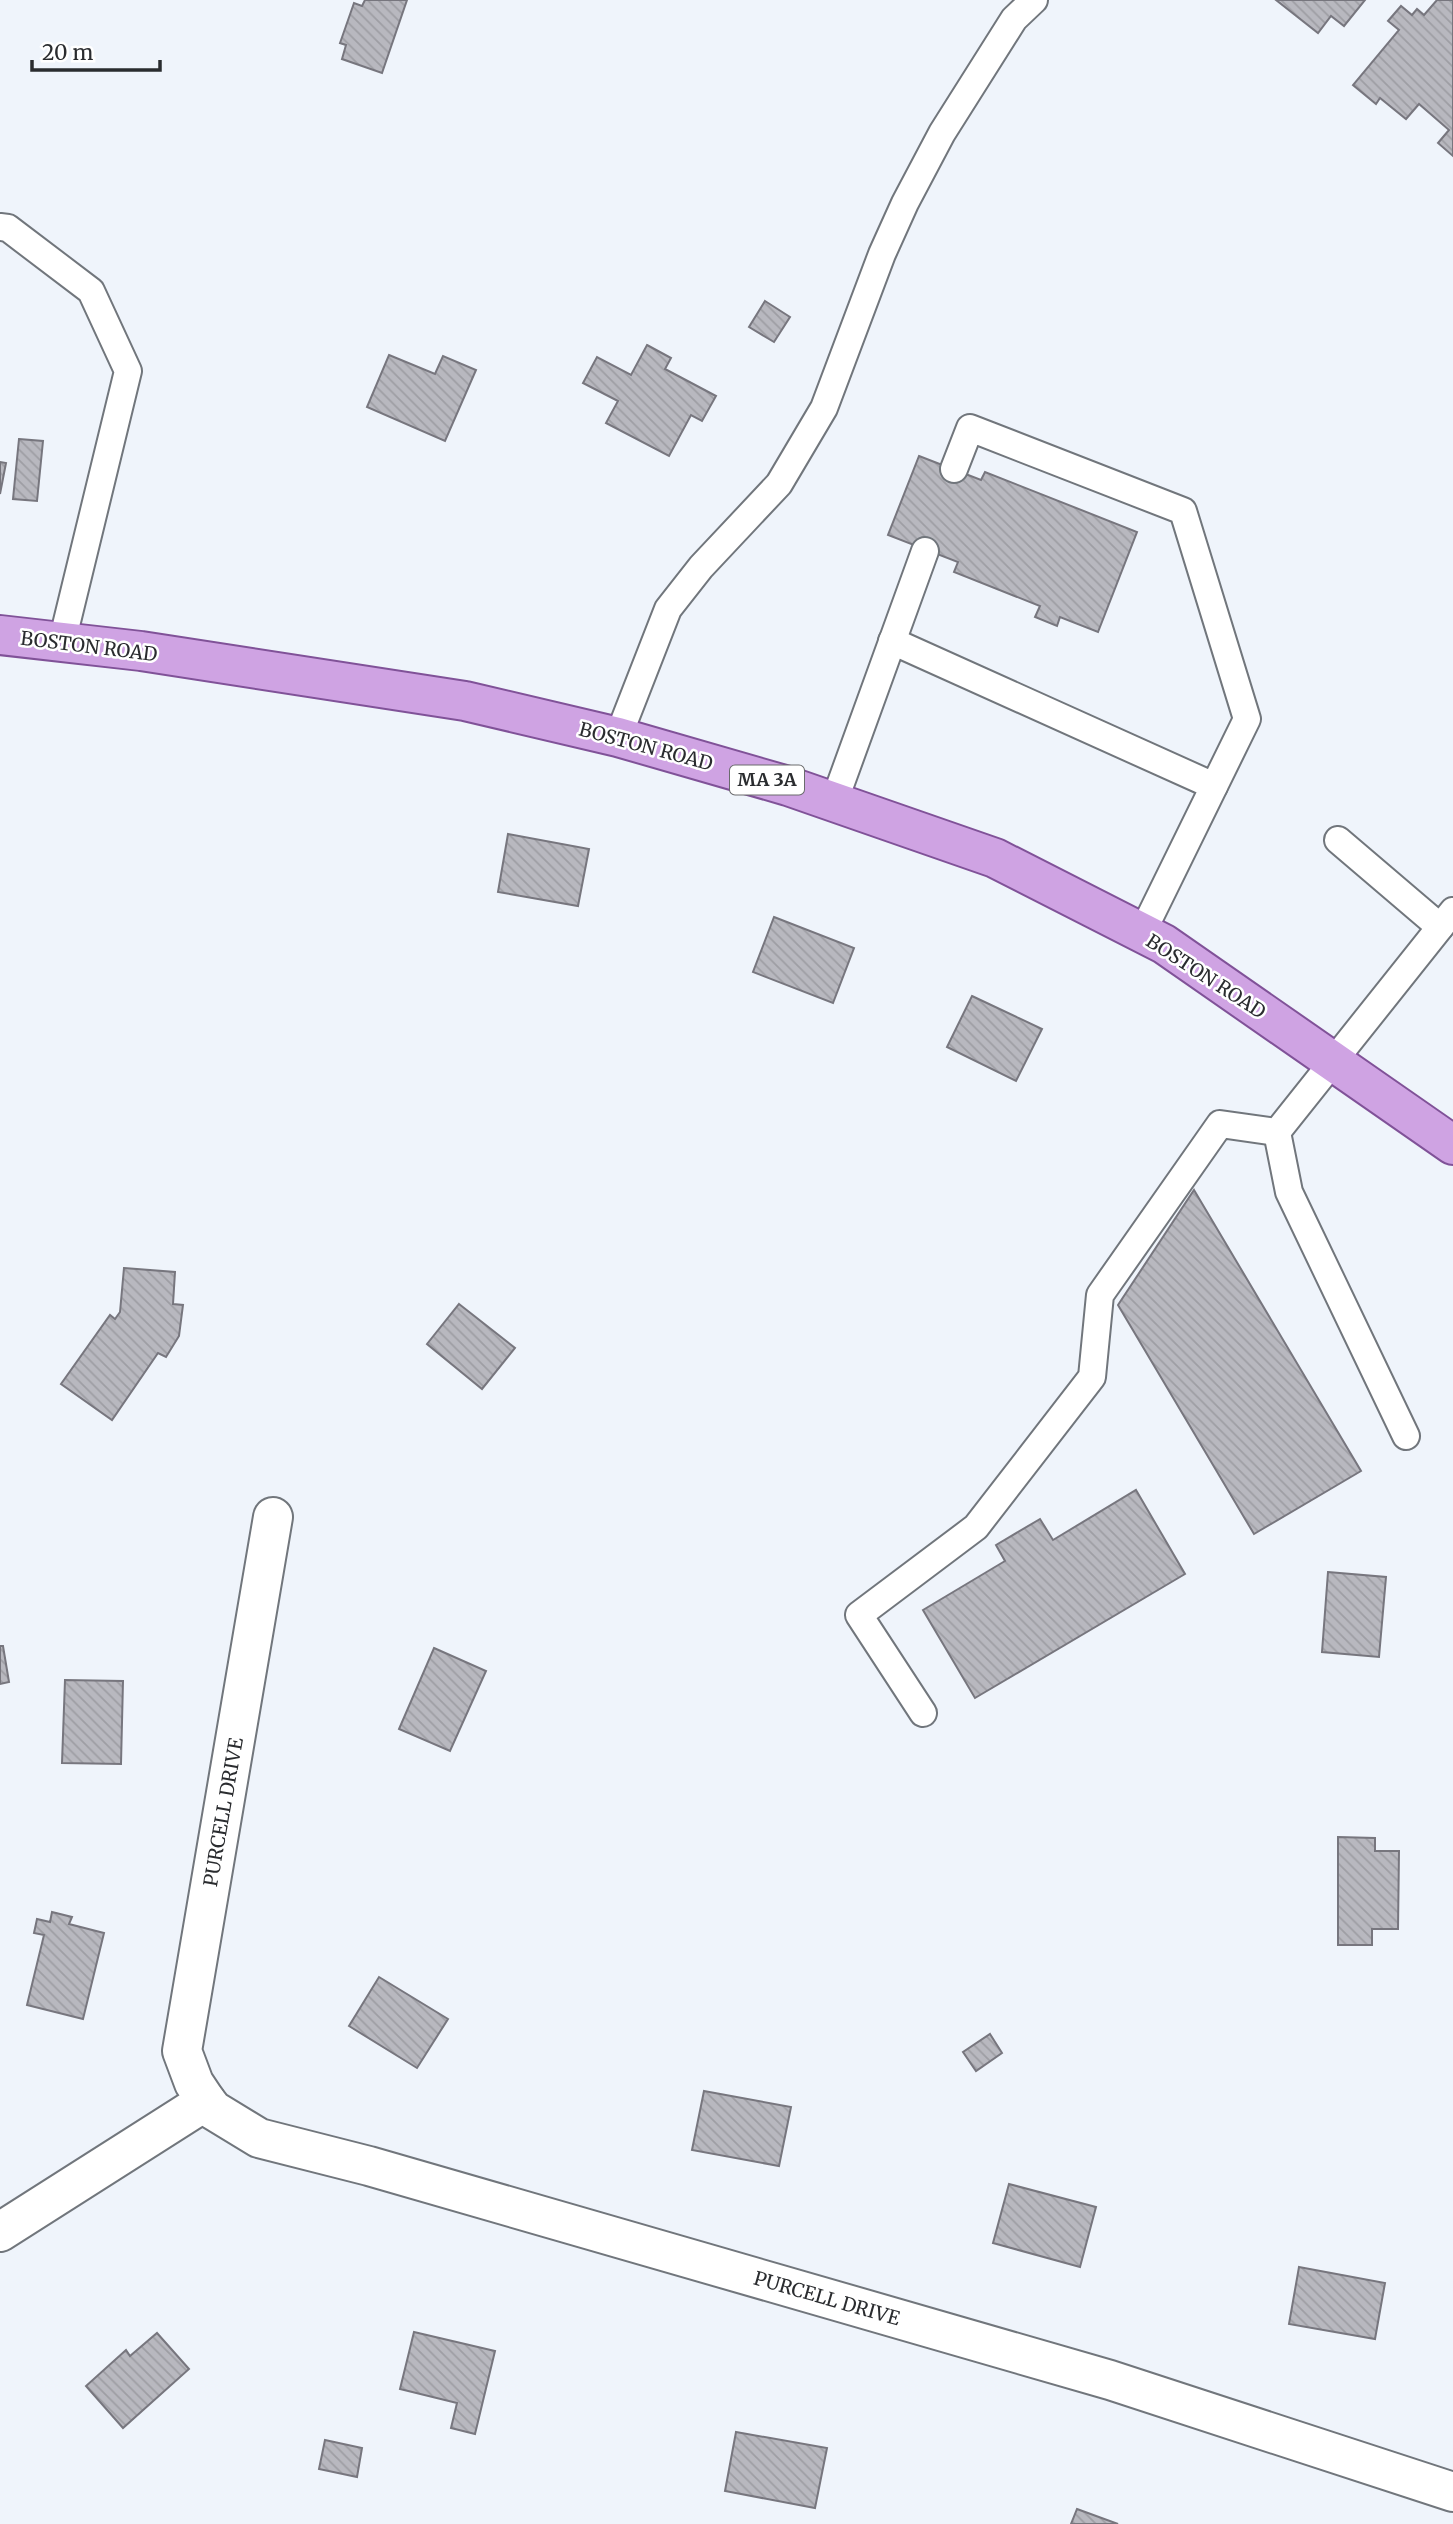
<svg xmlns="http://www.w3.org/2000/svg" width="1453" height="2524" viewBox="0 0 1453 2524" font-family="Merriweather,serif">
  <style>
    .building { fill: url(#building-back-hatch); stroke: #77767e; stroke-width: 2 }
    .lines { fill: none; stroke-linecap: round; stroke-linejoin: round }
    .service-casing { stroke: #71767c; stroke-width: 30 }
    .minor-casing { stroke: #71767c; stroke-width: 42 }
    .primary-casing { stroke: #805298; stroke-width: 42 }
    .service { stroke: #fff; stroke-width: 26 }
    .minor { stroke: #fff; stroke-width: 38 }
    .primary { stroke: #cfa3e3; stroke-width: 38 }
    .labels { text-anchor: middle; stroke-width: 5; stroke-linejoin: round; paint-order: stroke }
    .shield { fill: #fff; stroke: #6a6b6d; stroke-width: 2 }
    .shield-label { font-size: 18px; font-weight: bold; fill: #2a2c2f }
    .street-label { font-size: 19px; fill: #2a2c2f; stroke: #fff }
  </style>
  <defs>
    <pattern id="building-back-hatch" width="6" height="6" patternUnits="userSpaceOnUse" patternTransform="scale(1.75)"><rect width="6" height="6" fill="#b8b8bf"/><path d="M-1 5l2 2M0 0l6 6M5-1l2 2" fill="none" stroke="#9e9ea4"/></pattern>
  </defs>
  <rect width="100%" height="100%" fill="#eff4fb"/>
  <g class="building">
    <polygon points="365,0 407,0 382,73 342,59 346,45 340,43 354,3 362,6"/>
    <polygon points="1276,0 1365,0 1344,26 1331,16 1318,33"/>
    <polygon points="1437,0 1453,0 1453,156 1438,143 1449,130 1419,104 1406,119 1380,98 1376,104 1353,85 1399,30 1388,21 1401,6 1412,15 1417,9 1424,15"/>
    <polygon points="765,301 790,317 774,342 749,327"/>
    <polygon points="647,345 671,358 665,369 716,396 702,421 691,415 669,456 606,423 618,401 583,383 597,357 631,375"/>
    <polygon points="389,355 435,374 443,356 476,370 445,441 367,407"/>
    <polygon points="19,439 43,441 37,501 13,499"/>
    <polygon points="919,456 981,480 985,472 1137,532 1098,632 1060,617 1057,626 1035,617 1040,606 954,572 958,562 888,535"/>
    <polygon points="0,462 6,463 0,494"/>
    <polygon points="508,834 589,849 578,906 498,892"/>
    <polygon points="774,917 854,948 833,1003 753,972"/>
    <polygon points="972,996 1042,1029 1016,1081 947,1047"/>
    <polygon points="1194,1190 1361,1471 1254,1534 1118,1305"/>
    <polygon points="124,1268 175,1272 173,1304 183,1305 179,1336 166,1357 158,1353 112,1420 61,1384 110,1315 115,1319 120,1312"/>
    <polygon points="459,1304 515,1348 482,1389 427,1344"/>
    <polygon points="1136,1490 1185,1574 975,1698 923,1610 1005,1561 996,1545 1040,1519 1053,1540"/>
    <polygon points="1328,1572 1386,1577 1379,1657 1322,1652"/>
    <polygon points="0,1646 3,1646 9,1682 0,1684"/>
    <polygon points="434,1648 486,1671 450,1751 399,1729"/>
    <polygon points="65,1680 123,1681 121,1764 62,1763"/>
    <polygon points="1338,1837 1375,1838 1375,1851 1399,1851 1398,1929 1372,1929 1372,1945 1338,1945"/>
    <polygon points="52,1912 72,1917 69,1924 104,1933 83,2019 27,2005 44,1935 34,1933 37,1919 50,1922"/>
    <polygon points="379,1977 448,2019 417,2068 349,2026"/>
    <polygon points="990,2034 1002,2053 976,2071 963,2052"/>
    <polygon points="704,2091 791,2107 779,2166 692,2150"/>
    <polygon points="1009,2184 1096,2207 1080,2267 993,2243"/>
    <polygon points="1299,2267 1385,2283 1375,2339 1289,2324"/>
    <polygon points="414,2332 495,2351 475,2434 451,2428 457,2403 400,2389"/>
    <polygon points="157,2333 189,2369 123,2428 86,2386 126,2350 130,2356"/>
    <polygon points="736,2432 827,2448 815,2508 725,2491"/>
    <polygon points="325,2440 362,2448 357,2477 319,2469"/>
    <polygon points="1077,2509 1118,2524 1071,2524"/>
  </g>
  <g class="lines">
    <defs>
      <g id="service">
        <polyline points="0,227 8,228 91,291 128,371 62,642"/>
        <polyline points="954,469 970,428 1183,511 1247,719 1142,933"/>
        <polyline points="892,641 1214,786"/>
        <polyline points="618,737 668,609 701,567 779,484 824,408 882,254 905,203 942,133 1014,19 1034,0"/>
        <polyline points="834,802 925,551"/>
        <polyline points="1338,840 1440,927"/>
        <polyline points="1277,1132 1289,1192 1406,1436"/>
        <polyline points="923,1713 859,1615 976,1527 1092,1377 1100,1295 1220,1124 1277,1132 1453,911"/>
      </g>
      <g id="minor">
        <polyline points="206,2101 213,2110 259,2138 369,2166 1110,2380 1453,2492"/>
        <polyline points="0,2232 206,2101 194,2083 182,2051 273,1517"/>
      </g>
      <polyline id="primary" points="0,635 141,651 465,701 618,737 788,786 995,858 1164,944 1453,1145"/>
    </defs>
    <use href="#service" class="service-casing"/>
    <use href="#minor" class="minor-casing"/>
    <use href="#primary" class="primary-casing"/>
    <use href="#service" class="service"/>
    <use href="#minor" class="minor"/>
    <use href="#primary" class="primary"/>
  </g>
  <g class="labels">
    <rect class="shield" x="730" y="765.5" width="74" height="29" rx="5"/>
    <g class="shield-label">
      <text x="767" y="786">MA 3A</text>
    </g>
    <g class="street-label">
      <text transform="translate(89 646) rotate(7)" y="7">BOSTON ROAD</text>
      <text transform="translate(646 746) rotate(15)" y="7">BOSTON ROAD</text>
      <text transform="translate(1206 976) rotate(33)" y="7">BOSTON ROAD</text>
      <text transform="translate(223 1812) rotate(-80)" y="7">PURCELL DRIVE</text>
      <text transform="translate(827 2298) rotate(16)" y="7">PURCELL DRIVE</text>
    </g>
  </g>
  <path d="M32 60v10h128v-10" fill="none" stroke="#2a2c2f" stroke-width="3.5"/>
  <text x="42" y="60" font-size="21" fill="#2a2c2f" stroke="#ffffff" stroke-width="5" paint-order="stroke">20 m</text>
</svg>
